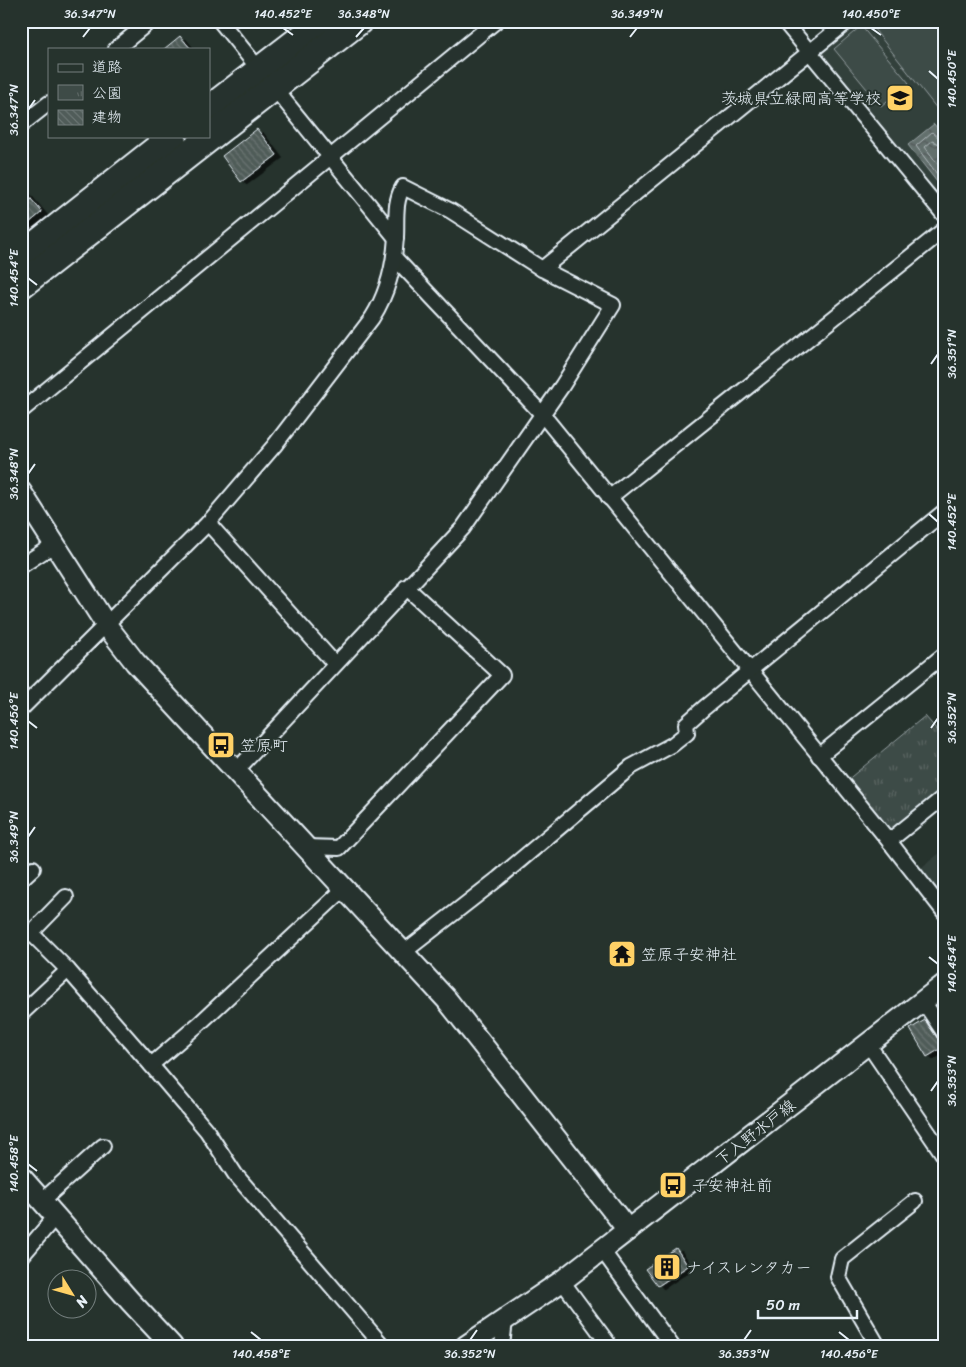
<svg xmlns="http://www.w3.org/2000/svg" width="966" height="1367" viewBox="0 0 966 1367" font-family="Sriracha,'Klee One',sans-serif">
  <style>
    .built { fill: #333f3a }
    .park { fill: url(#park-tufts); stroke: #939ea0 }
    .garden { fill: #3e4b47; stroke: #939ea0 }
    .water { fill: url(#water-waves); stroke: #98a3a5 }
    .lines { fill: none; stroke-linecap: round; stroke-linejoin: round }
    .shore { stroke: #b3bdc0; stroke-width: 1 }
    .building { fill: url(#building-back-hatch); stroke: #e8f1f8; filter: url(#shadow) }
    .street-casing { stroke: #e8f1f8; stroke-width: 18 }
    .secondary-casing { stroke: #e8f1f8; stroke-width: 24 }
    .highway-casing { stroke: #e8f1f8; stroke-width: 30 }
    .street { stroke: #26332d; stroke-width: 14 }
    .secondary { stroke: #26332d; stroke-width: 20 }
    .highway { stroke: #26332d; stroke-width: 26 }
    .ticks { fill: none; stroke: #e8f1f8; stroke-width: 2 }
    .labels { text-anchor: middle; stroke-width: 4; stroke-linejoin: round; paint-order: stroke }
    .poi-label { font-size: 16px; fill: #e8f1f8; stroke: #26332d; text-anchor: start }
    .street-label { font-size: 16px; fill: #e8f1f8; stroke: #26332d }
    .neatline { fill: none; stroke: #e8f1f8; stroke-width: 2 }
    .ticks-label { font-size: 12px; text-anchor: middle; fill: #e8f1f8 }
  </style>
  <defs>
    <pattern id="park-tufts" width="24" height="20" patternUnits="userSpaceOnUse" patternTransform="scale(1.25)"><rect width="24" height="20" fill="#3e4b47"/><path d="M3 7l-1-3M5 7V3M7 7l1-3M15 17l-1-3M17 17v-4M19 17l1-3" fill="none" stroke="#5a6562"/></pattern>
    <pattern id="water-waves" width="16" height="10" patternUnits="userSpaceOnUse" patternTransform="scale(1.25)"><rect width="16" height="10" fill="#636f6d"/><path d="M0 5q4-4 8 0t8 0" fill="none" stroke="#535a5a"/></pattern>
    <pattern id="building-back-hatch" width="6" height="6" patternUnits="userSpaceOnUse" patternTransform="scale(1.25)"><rect width="6" height="6" fill="#505c59"/><path d="M-1 5l2 2M0 0l6 6M5-1l2 2" fill="none" stroke="#697472"/></pattern>
    <filter id="shadow"><feDropShadow dx="5.5" dy="3" stdDeviation="0" flood-color="#0009"/></filter>
  </defs>
  <rect width="100%" height="100%" fill="#26332d"/>
  <filter id="ink" filterUnits="userSpaceOnUse"><feTurbulence type="fractalNoise" baseFrequency=".02" numOctaves="2"/><feDisplacementMap in="SourceGraphic" scale="10" xChannelSelector="R" yChannelSelector="G"/><feConvolveMatrix kernelMatrix="1 2 1 2 8 2 1 2 1" color-interpolation-filters="sRGB"/></filter>
  <g filter="url(#ink)">
    <g class="built">
      <polygon points="856,21 945,21 945,208 818,52"/>
      <polygon points="945,849 945,904 918,870"/>
    </g>
    <polygon class="park" points="925,716 945,739 945,789 890,834 846,781"/>
    <g class="garden">
      <polygon points="873,21 945,21 945,119 870,24"/>
      <polygon points="861,26 909,83 881,106 834,49"/>
    </g>
    <polygon class="water" points="934,124 945,138 945,176 937,182 908,145"/>
    <g class="lines">
      <g class="shore">
        <polyline points="945,140 940,139 932,132 916,146 937,174 945,173"/>
        <polyline points="945,146 932,141 925,147 939,166 945,167"/>
      </g>
    </g>
    <g class="building">
      <polygon points="180,36 191,49 164,49"/>
      <polygon points="257,129 277,155 241,182 222,156"/>
      <polygon points="21,187 42,212 21,230"/>
      <polygon points="925,1020 938,1039 945,1044 945,1046 927,1057 910,1029"/>
      <polygon points="676,1248 688,1266 658,1286 645,1269"/>
    </g>
    <g class="lines">
      <defs>
        <g id="street">
          <polyline points="220,21 396,238"/>
          <polyline points="784,21 945,216"/>
          <polyline points="116,49 150,21"/>
          <polyline points="21,125 49,103"/>
          <polyline points="394,257 542,414 889,841 945,913"/>
          <polyline points="542,269 848,21"/>
          <polyline points="21,411 496,21"/>
          <polyline points="609,498 945,229"/>
          <polyline points="208,523 335,664"/>
          <polyline points="21,566 55,544"/>
          <path d="M 21,709 L 208,523 L 274,446 L 372,318 C 388,293 394,267 396,237 C 397,220 394,202 403,187 L 451,211 L 542,269 L 613,305 L 562,386 L 463,528 L 236,771"/>
          <polyline points="819,756 945,654"/>
          <polyline points="889,841 945,796"/>
          <polyline points="307,847 339,848 502,675 406,587"/>
          <polyline points="21,879 33,868"/>
          <polyline points="66,897 31,933 68,970 151,1065 207,1131 235,1174 383,1346"/>
          <polyline points="404,952 499,878 631,767 672,745 687,733 686,724 704,708 945,511"/>
          <polyline points="923,1001 945,1034"/>
          <polyline points="21,1014 68,970"/>
          <polyline points="868,1044 945,1157"/>
          <polyline points="151,1065 200,1023 345,888"/>
          <polyline points="42,1201 103,1146"/>
          <polyline points="602,1250 672,1346"/>
          <polyline points="21,1257 55,1217"/>
          <polyline points="562,1281 610,1346"/>
          <polyline points="502,1346 505,1320"/>
          <polyline points="878,1346 838,1277 842,1259 915,1201"/>
        </g>
        <g id="secondary">
          <polyline points="21,492 107,626 135,662 447,1000 628,1230"/>
          <polyline points="21,1177 130,1301 172,1346"/>
          <polyline points="466,1346 562,1281 945,984"/>
        </g>
        <g id="highway">
          <polyline points="209,109 323,21"/>
          <polyline points="21,256 173,136"/>
          <polyline points="21,285 359,21"/>
        </g>
      </defs>
      <use href="#street" class="street-casing"/>
      <use href="#secondary" class="secondary-casing"/>
      <use href="#highway" class="highway-casing"/>
      <use href="#street" class="street"/>
      <use href="#secondary" class="secondary"/>
      <use href="#highway" class="highway"/>
    </g>
  </g>
  <path class="ticks" d="M 283,28 L 293,35M 871,28 L 881,35M 83,37 L 90,28M 356,37 L 364,28M 630,37 L 637,28M 929,71 L 938,79M 28,110 L 35,100M 28,278 L 37,285M 931,364 L 938,354M 28,474 L 35,464M 929,514 L 938,522M 28,721 L 37,728M 931,728 L 938,718M 28,837 L 35,827M 929,957 L 938,964M 931,1091 L 938,1081M 28,1164 L 37,1171M 251,1332 L 261,1340M 839,1332 L 849,1340M 470,1340 L 477,1330M 744,1340 L 751,1330"/>
  <defs>
    <symbol id="school-square" viewBox="-11 -11 22 22"><rect x="-9" y="-9" width="18" height="18" rx="4" fill="#ffd166" stroke="#26332d"/><path d="M0-5L7-2L0 1L-7-2ZM-4 1L0 2.5L4 1V4Q0 6-4 4Z" fill="#111"/></symbol>
    <symbol id="bus-square" viewBox="-11 -11 22 22"><rect x="-9" y="-9" width="18" height="18" rx="4" fill="#ffd166" stroke="#26332d"/><path d="M-5-6H5V4H4V6H2V4H-2V6H-4V4H-5ZM-3.5-4V0h7V-4ZM-3.5 1.2v1.5H-2V1.2ZM2 1.2v1.5H3.5V1.2Z" fill="#111"/></symbol>
    <symbol id="temple-square" viewBox="-11 -11 22 22"><rect x="-9" y="-9" width="18" height="18" rx="4" fill="#ffd166" stroke="#26332d"/><path d="M0-6L5-2H3V0L6.5 2.5H4V6H1.5V3h-3V6H-4V2.5H-6.5L-3 0V-2H-5Z" fill="#111"/></symbol>
    <symbol id="building-square" viewBox="-11 -11 22 22"><rect x="-9" y="-9" width="18" height="18" rx="4" fill="#ffd166" stroke="#26332d"/><path d="M-4-6H4V6H1V3H-1V6H-4ZM-2.5-4.3h1.7v1.8h-1.7ZM.8-4.3h1.7v1.8H.8ZM-2.5-1h1.7V.8h-1.7ZM.8-1h1.7V.8H.8Z" fill="#111"/></symbol>
  </defs>
  <g fill-rule="evenodd">
    <use href="#school-square" x="884" y="82" width="32" height="32"/>
    <use href="#bus-square" x="205" y="729" width="32" height="32"/>
    <use href="#temple-square" x="606" y="938" width="32" height="32"/>
    <use href="#bus-square" x="657" y="1169" width="32" height="32"/>
    <use href="#building-square" x="651" y="1251" width="32" height="32"/>
  </g>
  <g class="labels">
    <g class="poi-label">
      <text x="881" y="104" text-anchor="end">茨城県立緑岡高等学校</text>
      <text x="240" y="751">笠原町</text>
      <text x="641" y="960">笠原子安神社</text>
      <text x="692" y="1191">子安神社前</text>
      <text x="686" y="1273">ナイスレンタカー</text>
    </g>
    <g class="street-label">
      <text transform="translate(755 1132) rotate(-38)" y="6">下入野水戸線</text>
    </g>
  </g>
  <rect width="966" height="1367" fill="none" stroke="#26332d" stroke-width="55"/>
  <rect x="48" y="48" width="162" height="90" fill="#26332d" stroke="#747f7e"/>
  <rect x="58" y="64" width="25" height="8" fill="#26332d" stroke="#747f7e"/>
  <text x="92" y="72" font-size="15" fill="#e8f1f8">道路</text>
  <rect x="58" y="85" width="25" height="15" fill="url(#park-tufts)" stroke="#747f7e"/>
  <text x="92" y="98" font-size="15" fill="#e8f1f8">公園</text>
  <rect x="58" y="110" width="25" height="15" fill="url(#building-back-hatch)" stroke="#747f7e"/>
  <text x="92" y="122" font-size="15" fill="#e8f1f8">建物</text>
  <g transform="translate(72 1294) rotate(127)"><circle r="24" fill="#26332d" stroke="#747f7e"/>
  <path d="M0-4L9 19L0 12L-9 19Z" fill="#ffd166"/>
  <text y="-8" font-size="14" font-weight="bold" text-anchor="middle" fill="#e8f1f8">N</text>
  </g>
  <path d="M758 1310v8h99v-8" fill="none" stroke="#e8f1f8" stroke-width="2.5"/>
  <text x="766" y="1310" font-size="15" fill="#e8f1f8" stroke="#26332d" stroke-width="4" paint-order="stroke">50 m</text>
  <rect x="28" y="28" width="910" height="1312" class="neatline"/>
  <g class="ticks-label">
    <text x="90" y="18">36.347°N</text>
    <text x="283" y="18">140.452°E</text>
    <text x="364" y="18">36.348°N</text>
    <text x="637" y="18">36.349°N</text>
    <text x="871" y="18">140.450°E</text>
    <text transform="translate(952 79) rotate(-90)" y="4">140.450°E</text>
    <text transform="translate(14 110) rotate(-90)" y="4">36.347°N</text>
    <text transform="translate(14 278) rotate(-90)" y="4">140.454°E</text>
    <text transform="translate(952 354) rotate(-90)" y="4">36.351°N</text>
    <text transform="translate(14 474) rotate(-90)" y="4">36.348°N</text>
    <text transform="translate(952 522) rotate(-90)" y="4">140.452°E</text>
    <text transform="translate(952 718) rotate(-90)" y="4">36.352°N</text>
    <text transform="translate(14 721) rotate(-90)" y="4">140.456°E</text>
    <text transform="translate(14 837) rotate(-90)" y="4">36.349°N</text>
    <text transform="translate(952 964) rotate(-90)" y="4">140.454°E</text>
    <text transform="translate(952 1081) rotate(-90)" y="4">36.353°N</text>
    <text transform="translate(14 1164) rotate(-90)" y="4">140.458°E</text>
    <text x="261" y="1358">140.458°E</text>
    <text x="470" y="1358">36.352°N</text>
    <text x="744" y="1358">36.353°N</text>
    <text x="849" y="1358">140.456°E</text>
  </g>
</svg>
